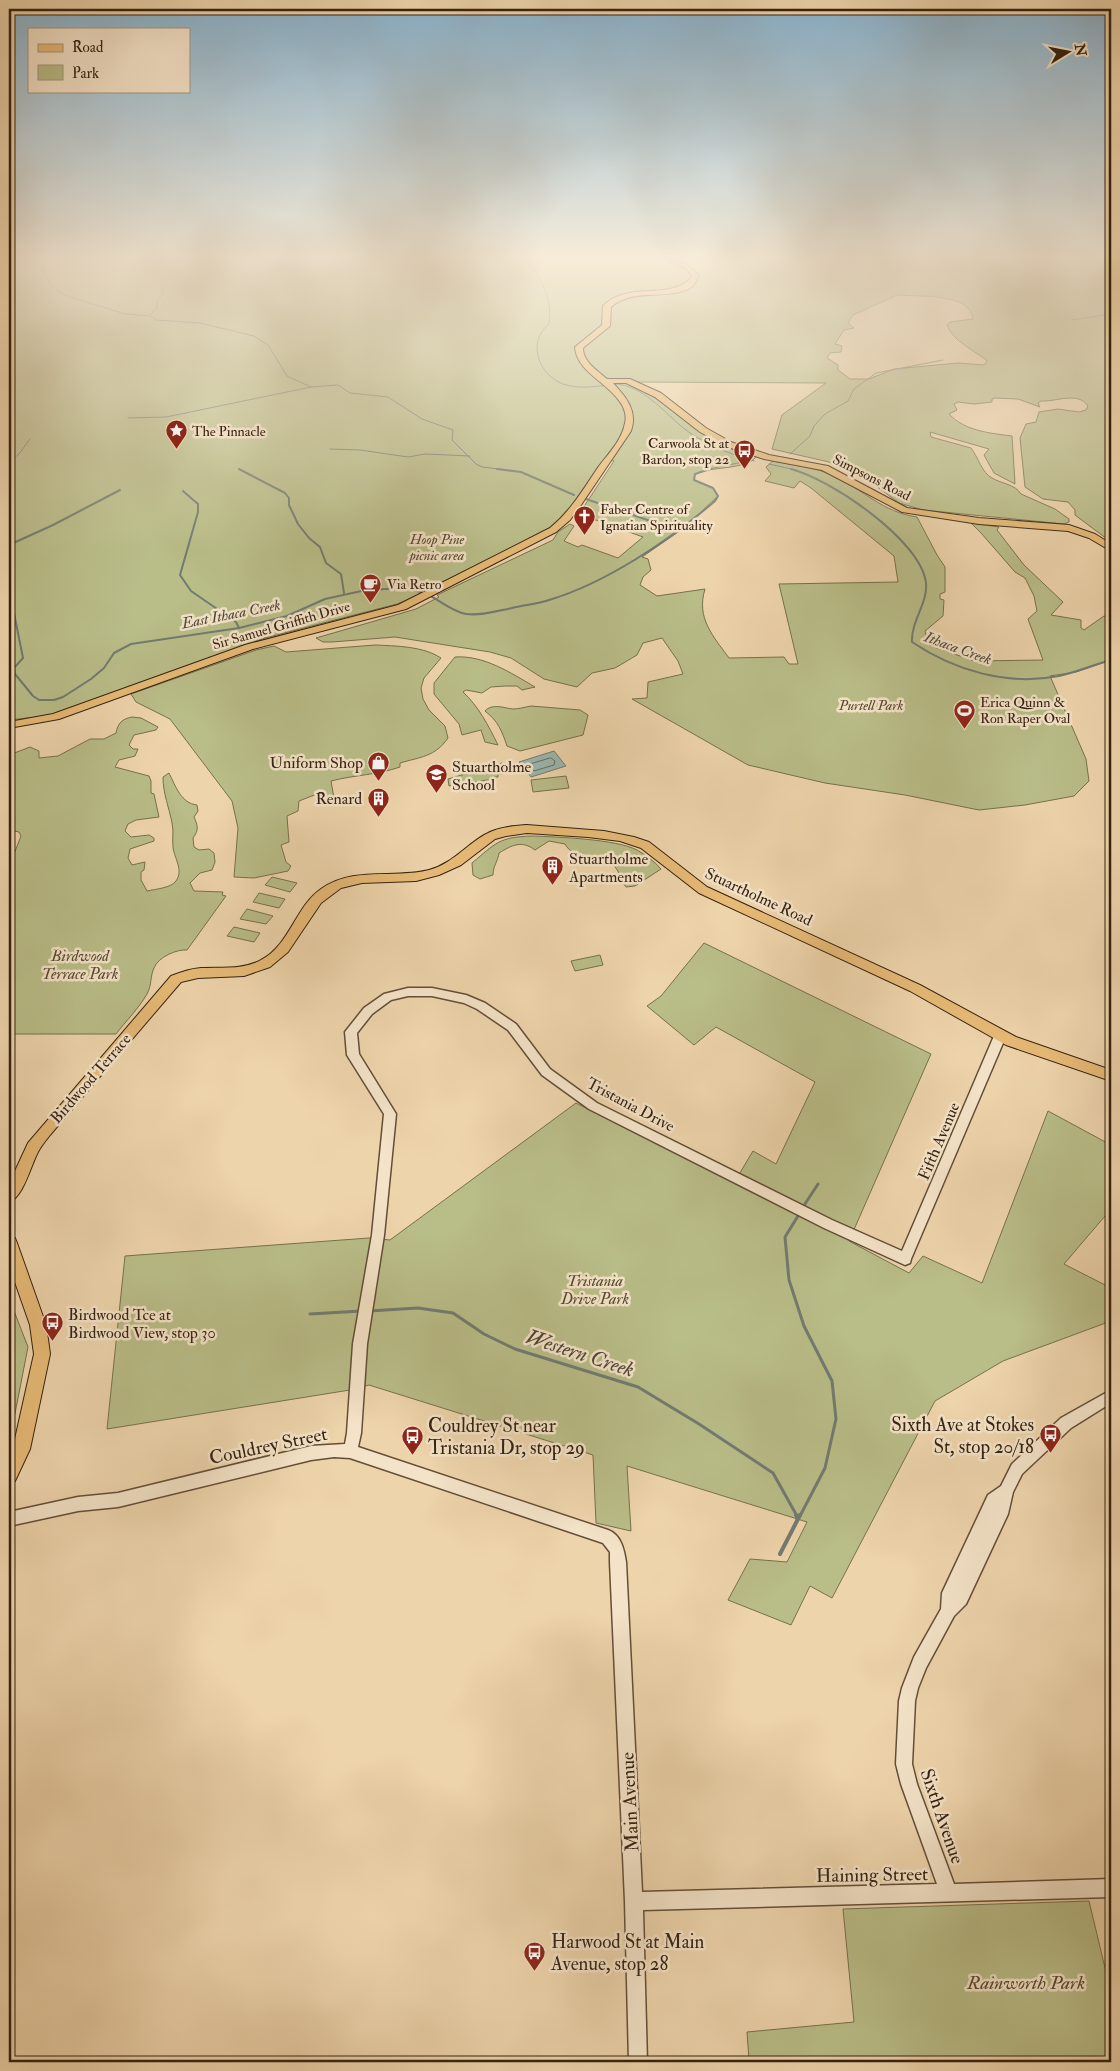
<svg xmlns="http://www.w3.org/2000/svg" width="1120" height="2071" viewBox="0 0 1120 2071" font-family="'IM FELL Double Pica',serif">
  <style>
    .green { fill: #b9bd88; stroke: #77704c; fill-rule: evenodd }
    .water { fill: #9bb7b1; stroke: #727b71 }
    .lines { fill: none; stroke-linecap: round; stroke-linejoin: round }
    .shore { stroke: #686c61; stroke-width: 1 }
    .stream-far3 { stroke: #727b71; stroke-width: 1 }
    .stream-far2 { stroke: #727b71; stroke-width: 2 }
    .stream-far1 { stroke: #727b71; stroke-width: 3 }
    .stream { stroke: #727b71; stroke-width: 4 }
    .minor-casing { stroke: #634e38; stroke-width: 3 }
    .major-casing { stroke: #352211; stroke-width: 2 }
    .minor { fill: #f4e3c8; fill-rule: evenodd }
    .major { fill: #e7ba76; fill-rule: evenodd }
    .labels { text-anchor: middle; stroke-width: 5; stroke-linejoin: round; paint-order: stroke }
    .far-poi-label { font-size: 14px; fill: #352211; stroke: #f4e3c8; text-anchor: start }
    .far-street-label { font-size: 14px; fill: #352211; stroke: #f4e3c8 }
    .far-park-label { font-size: 14px; font-style: italic; fill: #56492f; stroke: #f4e3c8 }
    .far-water-label { font-size: 15px; font-style: italic; fill: #4e4739; stroke: #f4e3c8 }
    .poi-label { font-size: 16px; fill: #352211; stroke: #f4e3c8; text-anchor: start }
    .street-label { font-size: 16px; fill: #352211; stroke: #f4e3c8 }
    .park-label { font-size: 16px; font-style: italic; fill: #56492f; stroke: #f4e3c8 }
    .near-poi-label { font-size: 19px; fill: #352211; stroke: #f4e3c8; text-anchor: start }
    .near-street-label { font-size: 19px; fill: #352211; stroke: #f4e3c8 }
    .near-park-label { font-size: 19px; font-style: italic; fill: #56492f; stroke: #f4e3c8 }
    .near-water-label { font-size: 21px; font-style: italic; fill: #4e4739; stroke: #f4e3c8 }
  </style>
  <rect width="100%" height="100%" fill="#eed4ab"/>
  <filter id="stains"><feTurbulence type="fractalNoise" baseFrequency=".004" numOctaves="4"/><feColorMatrix values="0 0 0 0 .2 0 0 0 0 .09 0 0 0 0 .02 0 0 0 .5 -.17"/></filter>
  <radialGradient id="worn" r=".72"><stop offset=".6" stop-color="#630" stop-opacity="0"/><stop offset="1" stop-color="#630" stop-opacity=".3"/></radialGradient>
  <g class="green">
    <path d="M 9,259 L 1111,259 L 1111,542 L 1075,515 L 1075,510 L 1068,502 L 1043,499 L 1025,487 L 1020,438 L 1026,424 L 1036,422 L 1039,412 L 1058,409 L 1079,412 L 1086,410 L 1088,406 C 1078,391 1056,402 1041,401 L 1038,403 L 1040,407 L 1018,399 L 995,398 L 992,399 L 992,402 L 974,404 L 958,402 L 954,404 L 957,410 L 949,414 C 965,431 989,433 1012,436 L 1015,484 L 994,473 L 984,455 L 989,449 L 930,432 L 931,437 L 971,448 C 978,457 982,473 992,478 C 1002,484 1015,484 1021,494 L 1055,509 L 1069,519 L 1069,522 L 1064,524 L 923,510 L 899,503 L 872,483 L 829,462 L 772,449 L 782,415 L 826,383 L 628,382 C 658,397 679,417 706,436 C 721,446 739,452 756,457 C 746,470 711,466 695,474 L 694,480 L 713,488 L 718,496 L 684,528 L 642,557 L 648,559 L 651,570 L 643,577 L 640,585 L 657,596 L 705,589 C 696,618 713,636 729,658 L 784,657 L 789,664 L 798,664 L 779,584 L 898,582 L 894,556 L 811,488 L 800,481 L 794,488 L 765,481 L 771,474 L 766,467 L 773,461 C 793,465 815,467 834,476 C 864,490 882,512 917,517 L 937,555 L 945,567 L 945,592 L 940,594 L 940,599 L 944,600 L 943,616 L 925,631 L 929,645 L 974,661 L 1043,660 L 1028,619 L 1037,611 L 1034,596 L 1025,578 L 1015,572 L 981,533 L 971,523 L 999,527 L 997,530 L 1024,565 L 1063,602 L 1051,615 L 1081,620 L 1081,628 L 1084,630 L 1104,616 L 1111,617 L 1111,660 L 1076,672 L 1050,676 L 1086,759 L 1089,781 L 1074,796 L 1025,805 L 979,810 L 905,795 L 825,783 L 748,765 L 632,699 L 647,698 L 648,682 L 683,674 L 678,661 L 662,638 L 643,643 L 637,655 L 615,668 L 592,673 L 577,687 L 544,679 L 511,658 L 490,652 L 395,637 L 332,642 L 323,642 L 316,638 L 416,609 L 439,597 L 437,595 L 553,540 L 558,532 L 570,524 L 574,526 L 564,541 L 578,547 L 582,545 L 618,558 L 643,537 L 579,514 L 614,461 L 607,459 L 562,518 L 548,529 L 416,596 L 397,604 L 265,638 L 125,688 L 72,709 L 46,716 L 9,720 ZM 897,295 C 917,297 970,292 973,319 L 950,322 L 947,325 C 952,340 973,350 985,359 L 987,361 L 984,365 L 958,363 L 894,369 L 869,379 L 850,379 L 838,370 L 838,365 L 827,358 L 830,353 L 841,352 L 842,346 L 835,344 L 844,330 L 854,328 L 848,323 L 853,315 Z"/>
    <path d="M 375,645 C 396,646 423,646 441,658 L 424,678 L 421,688 L 423,699 L 429,710 L 445,726 L 448,738 C 435,757 420,757 400,763 L 400,767 C 377,775 354,775 331,781 L 334,798 L 317,794 L 299,801 L 298,811 L 287,816 L 289,842 L 281,845 L 286,862 L 291,866 L 288,871 L 254,878 L 234,877 L 238,828 L 232,801 L 170,719 L 136,702 L 131,694 L 256,650 L 274,646 L 286,652 Z"/>
    <path d="M 455,657 C 484,655 511,673 535,687 L 522,690 L 517,686 L 506,686 L 491,687 L 482,693 L 466,690 L 463,692 C 479,707 488,725 498,745 L 485,742 L 481,730 L 462,735 L 459,724 L 434,694 L 434,683 Z"/>
    <path d="M 531,706 L 580,710 L 588,715 L 583,735 L 520,751 L 507,746 C 502,731 498,721 485,711 C 492,703 504,708 513,709 C 519,709 525,707 531,706 Z"/>
    <path d="M 132,717 L 141,718 L 158,727 L 156,730 L 134,735 L 129,745 L 133,749 L 138,749 L 135,756 L 119,760 L 115,767 L 149,776 L 151,781 L 151,793 L 154,794 L 159,817 L 136,820 L 128,824 L 125,831 L 131,837 L 149,835 L 154,838 L 154,841 L 130,849 L 128,858 L 132,865 L 145,862 L 144,870 L 141,872 L 141,880 L 147,891 C 156,889 171,888 176,881 C 184,870 174,858 173,847 C 172,839 174,831 172,823 C 169,807 163,794 163,777 L 169,773 C 176,787 181,803 197,805 L 198,811 L 194,817 C 198,826 199,830 193,838 L 194,847 L 199,850 L 209,849 L 214,853 L 215,862 L 212,870 L 200,873 L 190,883 L 194,891 L 223,892 L 222,895 L 226,896 L 187,950 C 177,949 158,957 154,968 C 150,976 152,985 147,994 C 139,1008 126,1021 116,1034 L 9,1034 L 9,854 L 14,854 L 21,836 L 19,832 L 9,830 L 9,807 L 13,798 L 12,794 L 9,794 L 9,755 L 30,747 L 39,751 L 39,758 L 58,756 L 90,739 L 104,739 L 116,733 C 118,723 122,719 132,717 Z"/>
    <polygon points="502,763 509,773 498,774 498,777 494,777 494,779 449,786 448,779"/>
    <polygon points="566,776 569,788 533,792 531,780"/>
    <path d="M 532,836 C 557,837 616,839 637,850 C 646,855 654,861 661,869 L 635,886 L 626,887 C 620,880 620,870 612,864 C 599,854 573,860 565,844 L 549,841 L 535,850 C 522,840 512,845 499,853 C 498,861 493,866 493,875 L 480,879 L 473,875 L 472,863 C 496,843 499,837 532,836 Z"/>
    <polygon points="272,877 297,883 290,892 265,885"/>
    <polygon points="259,893 285,899 279,908 253,902"/>
    <polygon points="247,909 273,916 266,924 240,919"/>
    <polygon points="234,927 260,933 254,942 227,936"/>
    <polygon points="704,943 931,1054 849,1241 909,1273 923,1256 982,1283 1048,1111 1111,1145 1111,1209 1064,1264 1109,1287 1111,1290 1111,1321 1003,1361 935,1401 832,1598 810,1586 791,1625 728,1600 750,1559 787,1562 807,1522 627,1466 631,1531 596,1523 593,1455 369,1385 350,1390 107,1429 125,1256 369,1238 390,1240 576,1103 735,1181 753,1151 776,1164 815,1082 716,1027 694,1045 647,1006 661,996"/>
    <polygon points="600,955 603,965 575,971 571,961"/>
    <polygon points="9,1298 28,1347 9,1444"/>
    <polygon points="1089,1901 1111,1993 1111,2062 687,2062 749,2060 747,2032 854,2022 843,1909"/>
  </g>
  <polygon class="water" points="554,751 566,766 531,777 519,762"/>
  <g class="lines">
    <polygon class="shore" points="551,758 555,761 554,765 534,771 530,767 531,764"/>
    <g class="stream-far3">
      <path d="M 49,259 L 43,267 C 45,279 53,289 64,295 L 125,314 L 150,316 L 156,320 L 200,323 L 254,336 L 268,345 L 287,376 L 311,387 L 338,385 L 350,393 L 388,397 L 422,419 L 453,430 L 452,440 L 476,464 L 482,467 L 507,470"/>
      <path d="M 528,259 C 541,279 553,300 549,324 C 526,342 539,375 563,384 C 577,389 593,387 607,385"/>
      <polyline points="150,315 157,308 157,301 163,294 163,285"/>
      <polyline points="1072,320 1111,314"/>
      <path d="M 613,384 C 646,384 667,418 693,435 C 712,447 733,455 754,461"/>
      <polyline points="128,418 166,417 311,387"/>
      <polyline points="330,449 360,450 408,457 425,454 470,456"/>
      <polyline points="790,454 810,436 814,426 825,414 848,401 854,389 876,373 943,360"/>
      <polyline points="9,462 19,454 30,439"/>
      <polyline points="769,464 796,470"/>
      <polyline points="239,469 241,470"/>
      <polyline points="704,470 753,460"/>
    </g>
    <g class="stream-far2">
      <polyline points="239,469 285,493 289,498 289,505 298,524 309,538 320,547 326,563 341,574 344,593"/>
      <polyline points="497,469 521,472 574,495"/>
      <path d="M 791,469 C 830,479 921,540 926,583 C 928,603 911,621 912,642 C 955,671 1008,686 1059,676 C 1077,672 1093,665 1111,660"/>
      <polyline points="183,491 198,504 198,512 180,575 191,591 236,622 239,628"/>
      <polyline points="586,499 662,525 676,532"/>
      <polyline points="9,545 53,525 120,490"/>
      <path d="M 429,595 C 440,601 453,612 466,614 C 481,616 497,611 512,608 C 524,605 537,604 549,600 C 606,583 670,540 715,501 L 718,496 L 713,488 L 694,480 L 695,474 L 710,469"/>
      <polyline points="9,605 14,613 23,658 14,668 15,674 33,696 39,700 54,700 63,697 91,679 104,668 114,653 131,644 239,628 287,616 325,599 366,590 406,588 424,593"/>
    </g>
    <g class="stream-far1">
      <polyline points="805,1204 818,1184"/>
      <polyline points="798,1216 785,1237 789,1280 804,1326 832,1381 836,1419 825,1468 800,1516"/>
      <polyline points="369,1311 418,1308 453,1313 484,1334 515,1349 638,1387 699,1424 773,1473 797,1516"/>
      <polyline points="310,1314 361,1311"/>
    </g>
    <g class="stream">
      <polyline points="796,1515 798,1519"/>
      <polyline points="780,1554 800,1515"/>
    </g>
    <defs>
      <path id="minor" d="M 408,988 L 432,988 L 466,995 L 485,1003 L 516,1024 L 550,1069 L 597,1103 L 832,1220 L 902,1251 L 994,1036 L 996,1033 L 1004,1033 L 1006,1036 L 911,1259 L 910,1263 L 905,1265 L 824,1228 L 589,1109 L 542,1075 L 508,1030 L 477,1009 L 464,1003 L 432,996 L 408,996 L 391,1000 L 372,1014 L 357,1033 L 359,1054 L 396,1114 L 384,1235 L 367,1344 L 361,1433 L 358,1447 L 608,1530 C 621,1535 624,1549 626,1562 L 642,1892 L 937,1884 L 901,1784 L 896,1764 L 899,1701 L 902,1688 L 914,1657 L 941,1609 L 942,1593 L 988,1495 L 1001,1486 L 1012,1464 L 1061,1418 L 1111,1390 L 1111,1403 L 1071,1428 L 1022,1474 L 1013,1492 L 1008,1514 L 966,1604 L 954,1616 L 926,1668 L 918,1688 L 915,1701 L 912,1764 L 917,1784 L 954,1884 L 1111,1879 L 1111,1897 L 643,1910 L 647,2062 L 629,2062 L 625,1901 L 610,1562 L 610,1552 L 603,1543 L 350,1458 L 334,1457 L 311,1460 L 118,1507 L 78,1511 L 9,1526 L 9,1512 L 78,1497 L 118,1493 L 311,1446 L 345,1444 L 347,1433 L 353,1344 L 372,1235 L 384,1114 L 347,1055 L 345,1032 L 364,1008 L 384,994 Z"/>
      <g id="major">
        <path d="M 664,259 C 678,259 690,265 699,276 C 697,279 695,283 693,286 C 672,302 635,286 611,307 L 610,326 L 583,348 C 583,362 597,370 607,379 L 630,379 L 661,393 L 706,428 L 731,442 L 769,455 L 828,466 L 907,508 L 979,518 L 1069,525 L 1095,534 L 1111,544 L 1111,551 L 1089,538 L 1068,531 L 979,524 L 902,512 L 822,470 L 764,459 L 725,446 L 700,432 L 655,397 L 626,383 L 613,383 C 626,397 638,411 631,431 L 579,508 L 570,520 L 556,532 L 406,609 L 253,649 L 59,719 L 9,728 L 9,722 L 53,714 L 245,645 L 398,605 L 550,528 C 571,511 584,488 599,466 C 609,453 622,440 625,423 C 627,416 624,407 620,402 C 608,383 576,371 575,347 L 602,325 L 603,306 C 628,280 673,302 692,276 L 687,269 Z"/>
        <path d="M 527,825 L 604,831 L 634,837 L 649,842 L 707,887 L 920,985 L 1016,1037 L 1111,1070 L 1111,1081 L 1006,1045 L 910,991 L 699,893 L 641,848 L 620,841 L 588,837 L 527,833 L 506,836 L 495,839 L 461,865 L 439,875 L 416,881 L 362,883 L 341,888 L 321,903 L 288,952 L 270,967 L 244,976 L 198,978 L 181,982 L 50,1135 C 46,1140 41,1146 38,1152 C 31,1165 23,1198 9,1202 L 9,1184 L 28,1143 L 171,976 C 181,972 190,969 201,968 C 220,967 243,970 261,960 C 290,945 295,907 321,889 C 353,866 393,879 429,870 C 452,864 466,845 486,834 C 498,827 514,826 527,825 Z"/>
        <polygon points="9,1236 15,1238 17,1243 46,1325 50,1354 30,1449 15,1481 9,1484 9,1456 13,1448 34,1354 30,1325 9,1265"/>
      </g>
    </defs>
    <use href="#minor" class="minor-casing"/>
    <use href="#major" class="major-casing"/>
    <use href="#minor" class="minor"/>
    <use href="#major" class="major"/>
  </g>
  <linearGradient id="sky" x2="0" y2="1"><stop stop-color="#89b5d2"/><stop offset="0.47" stop-color="#f7ecd9"/><stop offset="1" stop-color="#f7ecd9" stop-opacity="0"/></linearGradient>
  <rect width="1120" height="549" fill="url(#sky)"/>
  <defs>
    <symbol id="sight-pin" viewBox="-11 -11 22 30"><path d="M0 17L-7.5 6A9.5 9.5 0 1 1 7.5 6Z" fill="#8f2418" stroke="#f4e3c8"/><path d="M0-6L1.8-2.2L6-1.7L2.9 1.2L3.7 5.4L0 3.3L-3.7 5.4L-2.9 1.2L-6-1.7L-1.8-2.2Z" fill="#fff"/></symbol>
    <symbol id="bus-pin" viewBox="-11 -11 22 30"><path d="M0 17L-7.5 6A9.5 9.5 0 1 1 7.5 6Z" fill="#8f2418" stroke="#f4e3c8"/><path d="M-5-6H5V4H4V6H2V4H-2V6H-4V4H-5ZM-3.5-4V0h7V-4ZM-3.5 1.2v1.5H-2V1.2ZM2 1.2v1.5H3.5V1.2Z" fill="#fff"/></symbol>
    <symbol id="church-pin" viewBox="-11 -11 22 30"><path d="M0 17L-7.5 6A9.5 9.5 0 1 1 7.5 6Z" fill="#8f2418" stroke="#f4e3c8"/><path d="M-1.2-6h2.4v3.5h3.3v2.4h-3.3V6h-2.4V-.1h-3.3v-2.4h3.3Z" fill="#fff"/></symbol>
    <symbol id="cafe-pin" viewBox="-11 -11 22 30"><path d="M0 17L-7.5 6A9.5 9.5 0 1 1 7.5 6Z" fill="#8f2418" stroke="#f4e3c8"/><path d="M-5.5-4.5H6V0H3Q3 3.5 0 3.5H-2.5Q-5.5 3.5-5.5 0ZM3-3.2v2h1.7v-2ZM-6 4.5H4V6H-6Z" fill="#fff"/></symbol>
    <symbol id="stadium-pin" viewBox="-11 -11 22 30"><path d="M0 17L-7.5 6A9.5 9.5 0 1 1 7.5 6Z" fill="#8f2418" stroke="#f4e3c8"/><path d="M0-5a6.5 5 0 1 0 0 10a6.5 5 0 1 0 0-10ZM-3.5-1.8h7v3.6h-7Z" fill="#fff"/></symbol>
    <symbol id="shop-pin" viewBox="-11 -11 22 30"><path d="M0 17L-7.5 6A9.5 9.5 0 1 1 7.5 6Z" fill="#8f2418" stroke="#f4e3c8"/><path d="M-5-2.5h2.3a2.7 3.5 0 0 1 5.4 0H5L5.5 6h-11ZM-1.5-2.5h3a1.5 2.3 0 0 0-3 0Z" fill="#fff"/></symbol>
    <symbol id="school-pin" viewBox="-11 -11 22 30"><path d="M0 17L-7.5 6A9.5 9.5 0 1 1 7.5 6Z" fill="#8f2418" stroke="#f4e3c8"/><path d="M0-5L7-2L0 1L-7-2ZM-4 1L0 2.5L4 1V4Q0 6-4 4Z" fill="#fff"/></symbol>
    <symbol id="building-pin" viewBox="-11 -11 22 30"><path d="M0 17L-7.5 6A9.5 9.5 0 1 1 7.5 6Z" fill="#8f2418" stroke="#f4e3c8"/><path d="M-4-6H4V6H1V3H-1V6H-4ZM-2.5-4.3h1.7v1.8h-1.7ZM.8-4.3h1.7v1.8H.8ZM-2.5-1h1.7V.8h-1.7ZM.8-1h1.7V.8H.8Z" fill="#fff"/></symbol>
  </defs>
  <g fill-rule="evenodd">
    <use href="#sight-pin" x="164" y="418" width="25" height="34"/>
    <use href="#bus-pin" x="732" y="438" width="25" height="34"/>
    <use href="#church-pin" x="572" y="504" width="25" height="34"/>
    <use href="#cafe-pin" x="358" y="572" width="25" height="34"/>
    <use href="#stadium-pin" x="952" y="698" width="25" height="34"/>
    <use href="#shop-pin" x="366" y="750" width="25" height="34"/>
    <use href="#school-pin" x="424" y="762" width="25" height="34"/>
    <use href="#building-pin" x="366" y="786" width="25" height="34"/>
    <use href="#building-pin" x="540" y="854" width="25" height="34"/>
    <use href="#bus-pin" x="40" y="1310" width="25" height="34"/>
    <use href="#bus-pin" x="1038" y="1422" width="25" height="34"/>
    <use href="#bus-pin" x="400" y="1424" width="25" height="34"/>
    <use href="#bus-pin" x="522" y="1940" width="25" height="34"/>
  </g>
  <g class="labels">
    <g class="far-poi-label">
      <text x="192" y="436">The Pinnacle</text>
      <text x="729" y="448" text-anchor="end">Carwoola St at<tspan x="729" dy="16">Bardon, stop 22</tspan></text>
      <text x="600" y="514">Faber Centre of<tspan x="600" dy="16">Ignatian Spirituality</tspan></text>
      <text x="387" y="589">Via Retro</text>
      <text x="980" y="707">Erica Quinn &amp;<tspan x="980" dy="16">Ron Raper Oval</tspan></text>
    </g>
    <g class="far-street-label">
      <text transform="translate(872 477) rotate(27)" y="5">Simpsons Road</text>
      <text transform="translate(281 625) rotate(-16)" y="5">Sir Samuel Griffith Drive</text>
    </g>
    <g class="far-park-label">
      <text x="437" y="544">Hoop Pine<tspan x="437" dy="16">picnic area</tspan></text>
      <text x="871" y="710">Purtell Park</text>
    </g>
    <g class="far-water-label">
      <text transform="translate(231 614) rotate(-11)" y="5">East Ithaca Creek</text>
      <text transform="translate(958 648) rotate(20)" y="5">Ithaca Creek</text>
    </g>
    <g class="poi-label">
      <text x="363" y="768" text-anchor="end">Uniform Shop</text>
      <text x="452" y="772">Stuartholme<tspan x="452" dy="18">School</tspan></text>
      <text x="362" y="804" text-anchor="end">Renard</text>
      <text x="569" y="864">Stuartholme<tspan x="569" dy="18">Apartments</tspan></text>
      <text x="68" y="1320">Birdwood Tce at<tspan x="68" dy="18">Birdwood View, stop 30</tspan></text>
    </g>
    <g class="street-label">
      <text transform="translate(759 896) rotate(25)" y="6">Stuartholme Road</text>
      <text transform="translate(90 1078) rotate(-49)" y="6">Birdwood Terrace</text>
      <text transform="translate(631 1104) rotate(28)" y="6">Tristania Drive</text>
      <text transform="translate(938 1141) rotate(-67)" y="6">Fifth Avenue</text>
    </g>
    <g class="park-label">
      <text x="80" y="961">Birdwood<tspan x="80" dy="18">Terrace Park</tspan></text>
      <text x="595" y="1286">Tristania<tspan x="595" dy="18">Drive Park</tspan></text>
    </g>
    <g class="near-poi-label">
      <text x="1034" y="1431" text-anchor="end">Sixth Ave at Stokes<tspan x="1034" dy="22">St, stop 20/18</tspan></text>
      <text x="428" y="1432">Couldrey St near<tspan x="428" dy="22">Tristania Dr, stop 29</tspan></text>
      <text x="551" y="1948">Harwood St at Main<tspan x="551" dy="22">Avenue, stop 28</tspan></text>
    </g>
    <g class="near-street-label">
      <text transform="translate(268 1445) rotate(-12)" y="7">Couldrey Street</text>
      <text transform="translate(629 1802) rotate(-93)" y="7">Main Avenue</text>
      <text transform="translate(943 1816) rotate(71)" y="7">Sixth Avenue</text>
      <text transform="translate(872 1874) rotate(-1)" y="7">Haining Street</text>
    </g>
    <g class="near-park-label">
      <text x="1026" y="1989">Rainworth Park</text>
    </g>
    <g class="near-water-label">
      <text transform="translate(580 1353) rotate(18)" y="7">Western Creek</text>
    </g>
  </g>
  <rect width="1120" height="2071" fill="none" stroke="#eed4ab" stroke-width="30"/>
  <rect x="10" y="10" width="1100" height="2051" fill="none" stroke="#352211" stroke-width="2.5"/>
  <rect x="15" y="15" width="1090" height="2041" fill="none" stroke="#352211"/>
  <rect x="28" y="28" width="162" height="65" fill="#f4e3c8" stroke="#a8967f"/>
  <rect x="38" y="44" width="25" height="8" fill="#e7ba76" stroke="#a8967f"/>
  <text x="72" y="52" font-size="15" fill="#352211">Road</text>
  <rect x="38" y="65" width="25" height="15" fill="#b9bd88" stroke="#a8967f"/>
  <text x="72" y="78" font-size="15" fill="#352211">Park</text>
  <g transform="translate(1068 52) rotate(80)" stroke="#f4e3c8" stroke-width="4" paint-order="stroke">
  <path d="M0-4L9 19L0 12L-9 19Z" fill="#352211"/>
  <text y="-8" font-size="14" font-weight="bold" text-anchor="middle" fill="#352211">N</text>
  </g>
  <rect width="100%" height="100%" filter="url(#stains)"/>
  <rect width="100%" height="100%" fill="url(#worn)"/>
</svg>
